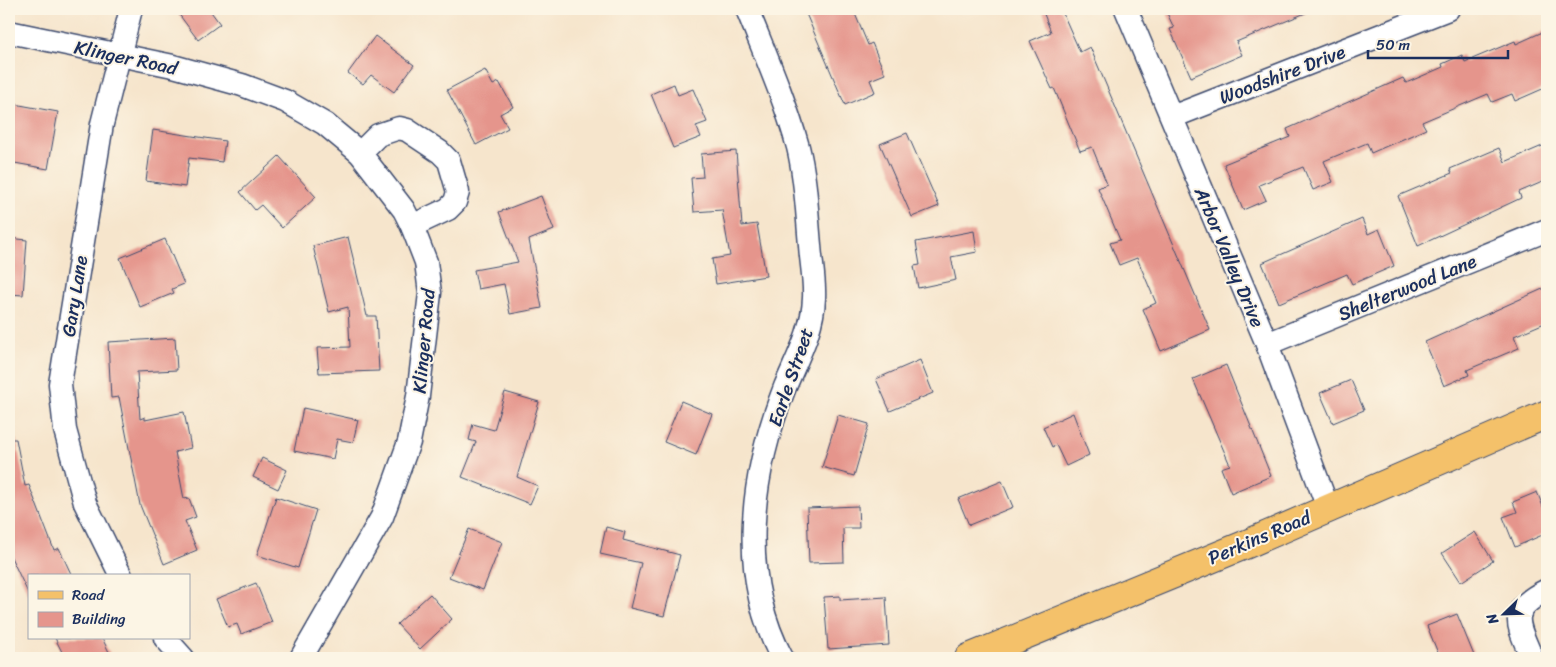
<svg xmlns="http://www.w3.org/2000/svg" width="1556" height="667" viewBox="0 0 1556 667" font-family="Sriracha,sans-serif">
  <style>
    .building { fill: #e5958c }
    .lines { fill: none; stroke-linecap: round; stroke-linejoin: round }
    .minor-casing { stroke: #3c4a6e; stroke-width: 25 }
    .major-casing { stroke: #3c4a6e; stroke-width: 30 }
    .minor { stroke: #fff; stroke-width: 22 }
    .major { stroke: #f4c16a; stroke-width: 28 }
    .labels { text-anchor: middle; stroke-width: 4; stroke-linejoin: round; paint-order: stroke }
    .street-label { font-size: 19px; fill: #1b2f5e; stroke: #fcf5e5 }
  </style>
  <rect width="100%" height="100%" fill="#fcf5e5"/>
  <filter id="ink" filterUnits="userSpaceOnUse"><feTurbulence type="fractalNoise" baseFrequency=".02" numOctaves="2"/><feDisplacementMap in="SourceGraphic" scale="10" xChannelSelector="R" yChannelSelector="G"/><feConvolveMatrix kernelMatrix="1 2 1 2 8 2 1 2 1" color-interpolation-filters="sRGB"/></filter>
  <filter id="wash" filterUnits="userSpaceOnUse"><feTurbulence type="fractalNoise" baseFrequency=".0096" numOctaves="4" result="noise"/><feDisplacementMap in="SourceGraphic" scale="20" xChannelSelector="R" yChannelSelector="G"/><feGaussianBlur stdDeviation="1.12" result="paint"/><feColorMatrix in="noise" values="0 0 0 0 0 0 0 0 0 0 0 0 0 0 0 0 0 1.4 0 .05"/><feComposite in="paint" operator="in"/></filter>
  <g filter="url(#wash)">
    <rect width="100%" height="100%" fill="#f6e5cc"/>
    <g id="blocks">
      <g class="building">
        <polygon points="175,9 209,9 220,24 198,40"/>
        <polygon points="804,9 853,9 868,45 872,43 885,74 870,80 875,92 845,105"/>
        <polygon points="1042,9 1061,9 1080,52 1090,47 1210,330 1161,351 1143,309 1156,303 1137,258 1119,265 1110,243 1120,240 1098,188 1107,184 1092,147 1080,151 1054,88 1052,89 1030,41 1051,32"/>
        <polygon points="1165,9 1315,9 1236,42 1242,55 1191,77 1170,29 1174,28"/>
        <polygon points="1547,30 1547,87 1515,101 1512,94 1492,102 1488,94 1422,122 1426,129 1371,153 1367,143 1324,161 1333,182 1313,190 1303,167 1259,185 1266,200 1243,210 1224,164 1290,137 1287,129 1403,78 1406,83 1443,67 1442,64 1462,55 1465,62 1515,41 1516,44"/>
        <polygon points="375,36 414,65 394,92 371,75 363,84 348,73"/>
        <polygon points="485,70 493,85 499,82 513,107 500,114 508,128 476,145 447,90"/>
        <polygon points="674,84 678,95 693,89 707,122 696,126 701,137 673,148 651,94"/>
        <polygon points="9,103 58,112 48,169 9,162"/>
        <polygon points="153,130 225,141 222,162 189,158 185,187 146,181"/>
        <polygon points="907,133 939,206 912,217 880,144"/>
        <polygon points="1547,144 1547,180 1519,192 1521,198 1418,246 1398,196 1452,173 1450,169 1499,148 1505,162"/>
        <polygon points="736,151 742,226 757,224 766,276 716,284 712,259 730,256 722,210 694,212 691,178 703,177 701,154"/>
        <polygon points="279,156 316,197 282,228 261,205 255,210 240,192"/>
        <polygon points="541,196 554,230 529,240 542,308 510,314 504,284 478,289 474,270 518,262 499,212"/>
        <polygon points="1362,219 1368,234 1379,229 1394,266 1352,284 1347,274 1279,303 1262,263"/>
        <polygon points="974,231 977,252 951,257 956,280 918,288 914,266 920,265 916,242"/>
        <polygon points="348,237 367,316 376,316 379,371 319,373 317,348 350,347 348,307 329,312 313,246"/>
        <polygon points="9,238 27,240 23,295 9,294"/>
        <polygon points="165,239 184,284 172,289 174,293 140,307 120,258"/>
        <polygon points="1547,287 1547,322 1514,336 1519,348 1467,370 1469,375 1444,386 1425,342"/>
        <polygon points="175,338 177,370 137,372 140,419 145,417 145,420 184,412 191,448 175,452 184,499 189,498 196,517 185,521 197,550 164,564 140,505 119,397 111,398 108,342"/>
        <polygon points="920,360 933,393 890,411 876,379"/>
        <polygon points="1226,365 1271,476 1231,493 1221,468 1230,465 1193,379"/>
        <polygon points="1351,380 1364,410 1333,423 1320,393"/>
        <polygon points="505,392 539,402 517,477 538,486 530,504 462,477 476,442 469,440 473,424 494,430"/>
        <polygon points="681,401 712,414 696,455 664,442"/>
        <polygon points="303,408 358,420 353,442 337,439 333,459 294,451"/>
        <polygon points="1073,413 1089,455 1066,466 1056,445 1052,447 1043,427"/>
        <polygon points="838,415 869,424 854,476 822,467"/>
        <polygon points="9,439 16,439 25,486 29,485 54,550 59,548 72,576 29,576 29,595 9,553"/>
        <polygon points="262,458 287,470 278,489 253,477"/>
        <polygon points="1002,481 1013,507 969,525 958,499"/>
        <polygon points="1537,492 1547,516 1547,533 1515,547 1503,517 1517,512 1513,502"/>
        <polygon points="276,497 316,510 298,568 257,555"/>
        <polygon points="858,506 859,528 843,528 844,562 809,563 807,508"/>
        <polygon points="606,527 625,532 623,540 680,555 664,616 630,608 641,563 600,554"/>
        <polygon points="469,529 502,542 483,590 449,577"/>
        <polygon points="1475,532 1493,561 1461,582 1442,553"/>
        <polygon points="256,583 272,622 241,634 237,624 228,627 216,599"/>
        <polygon points="430,594 452,619 420,649 397,624"/>
        <polygon points="840,596 840,600 886,597 889,645 828,649 824,597"/>
        <polygon points="1457,614 1475,658 1440,658 1427,626"/>
        <polygon points="55,638 102,638 112,658 65,658"/>
      </g>
    </g>
  </g>
  <g filter="url(#ink)">
    <use href="#blocks" fill-opacity="0" stroke="#3c4a6e" stroke-width="1"/>
    <g class="lines">
      <defs>
        <g id="minor">
          <path d="M 747,9 C 765,54 785,100 798,147 C 806,179 807,213 810,245 C 811,262 815,281 814,298 C 813,330 797,358 785,387 C 751,474 737,573 782,658"/>
          <polyline points="1126,9 1267,344 1328,508"/>
          <polyline points="9,32 173,66 242,85 285,101 325,124 360,153 404,210 412,226 426,262 430,293 418,396 409,442 382,517 301,658"/>
          <polyline points="1172,117 1448,9"/>
          <polyline points="360,153 378,135 399,128 407,130 440,152 449,161 458,192 455,202 448,209 412,226"/>
          <polyline points="1267,344 1547,230"/>
          <polyline points="121,576 85,503 65,430 60,384 102,124 131,9"/>
          <polyline points="165,638 183,658"/>
          <path d="M 1532,658 C 1517,623 1507,610 1547,590"/>
        </g>
        <polyline id="major" points="969,658 1247,544 1547,414"/>
      </defs>
      <use href="#minor" class="minor-casing"/>
      <use href="#major" class="major-casing"/>
      <use href="#minor" class="minor"/>
      <use href="#major" class="major"/>
    </g>
  </g>
  <g class="labels">
    <g class="street-label">
      <text transform="translate(126 57) rotate(12)" y="7">Klinger Road</text>
      <text transform="translate(1282 74) rotate(-21)" y="7">Woodshire Drive</text>
      <text transform="translate(1230 257) rotate(67)" y="7">Arbor Valley Drive</text>
      <text transform="translate(1407 287) rotate(-22)" y="7">Shelterwood Lane</text>
      <text transform="translate(74 296) rotate(-81)" y="7">Gary Lane</text>
      <text transform="translate(423 341) rotate(-85)" y="7">Klinger Road</text>
      <text transform="translate(790 377) rotate(-71)" y="7">Earle Street</text>
      <text transform="translate(1259 537) rotate(-23)" y="7">Perkins Road</text>
    </g>
  </g>
  <rect width="1556" height="667" fill="none" stroke="#fcf5e5" stroke-width="30"/>
  <rect x="28" y="574" width="162" height="65" fill="#fcf5e5" stroke="#a2a6af"/>
  <rect x="38" y="591" width="25" height="8" fill="#f4c16a" stroke="#a2a6af"/>
  <text x="72" y="600" font-size="15" fill="#1b2f5e">Road</text>
  <rect x="38" y="612" width="25" height="15" fill="#e5958c" stroke="#a2a6af"/>
  <text x="72" y="624" font-size="15" fill="#1b2f5e">Building</text>
  <g transform="translate(1504 614) rotate(247)" stroke="#fcf5e5" stroke-width="4" paint-order="stroke">
  <path d="M0-4L9 19L0 12L-9 19Z" fill="#1b2f5e"/>
  <text y="-8" font-size="14" font-weight="bold" text-anchor="middle" fill="#1b2f5e">N</text>
  </g>
  <path d="M1368 50v8h140v-8" fill="none" stroke="#1b2f5e" stroke-width="2.5"/>
  <text x="1376" y="50" font-size="15" fill="#1b2f5e" stroke="#fcf5e5" stroke-width="4" paint-order="stroke">50 m</text>
</svg>
